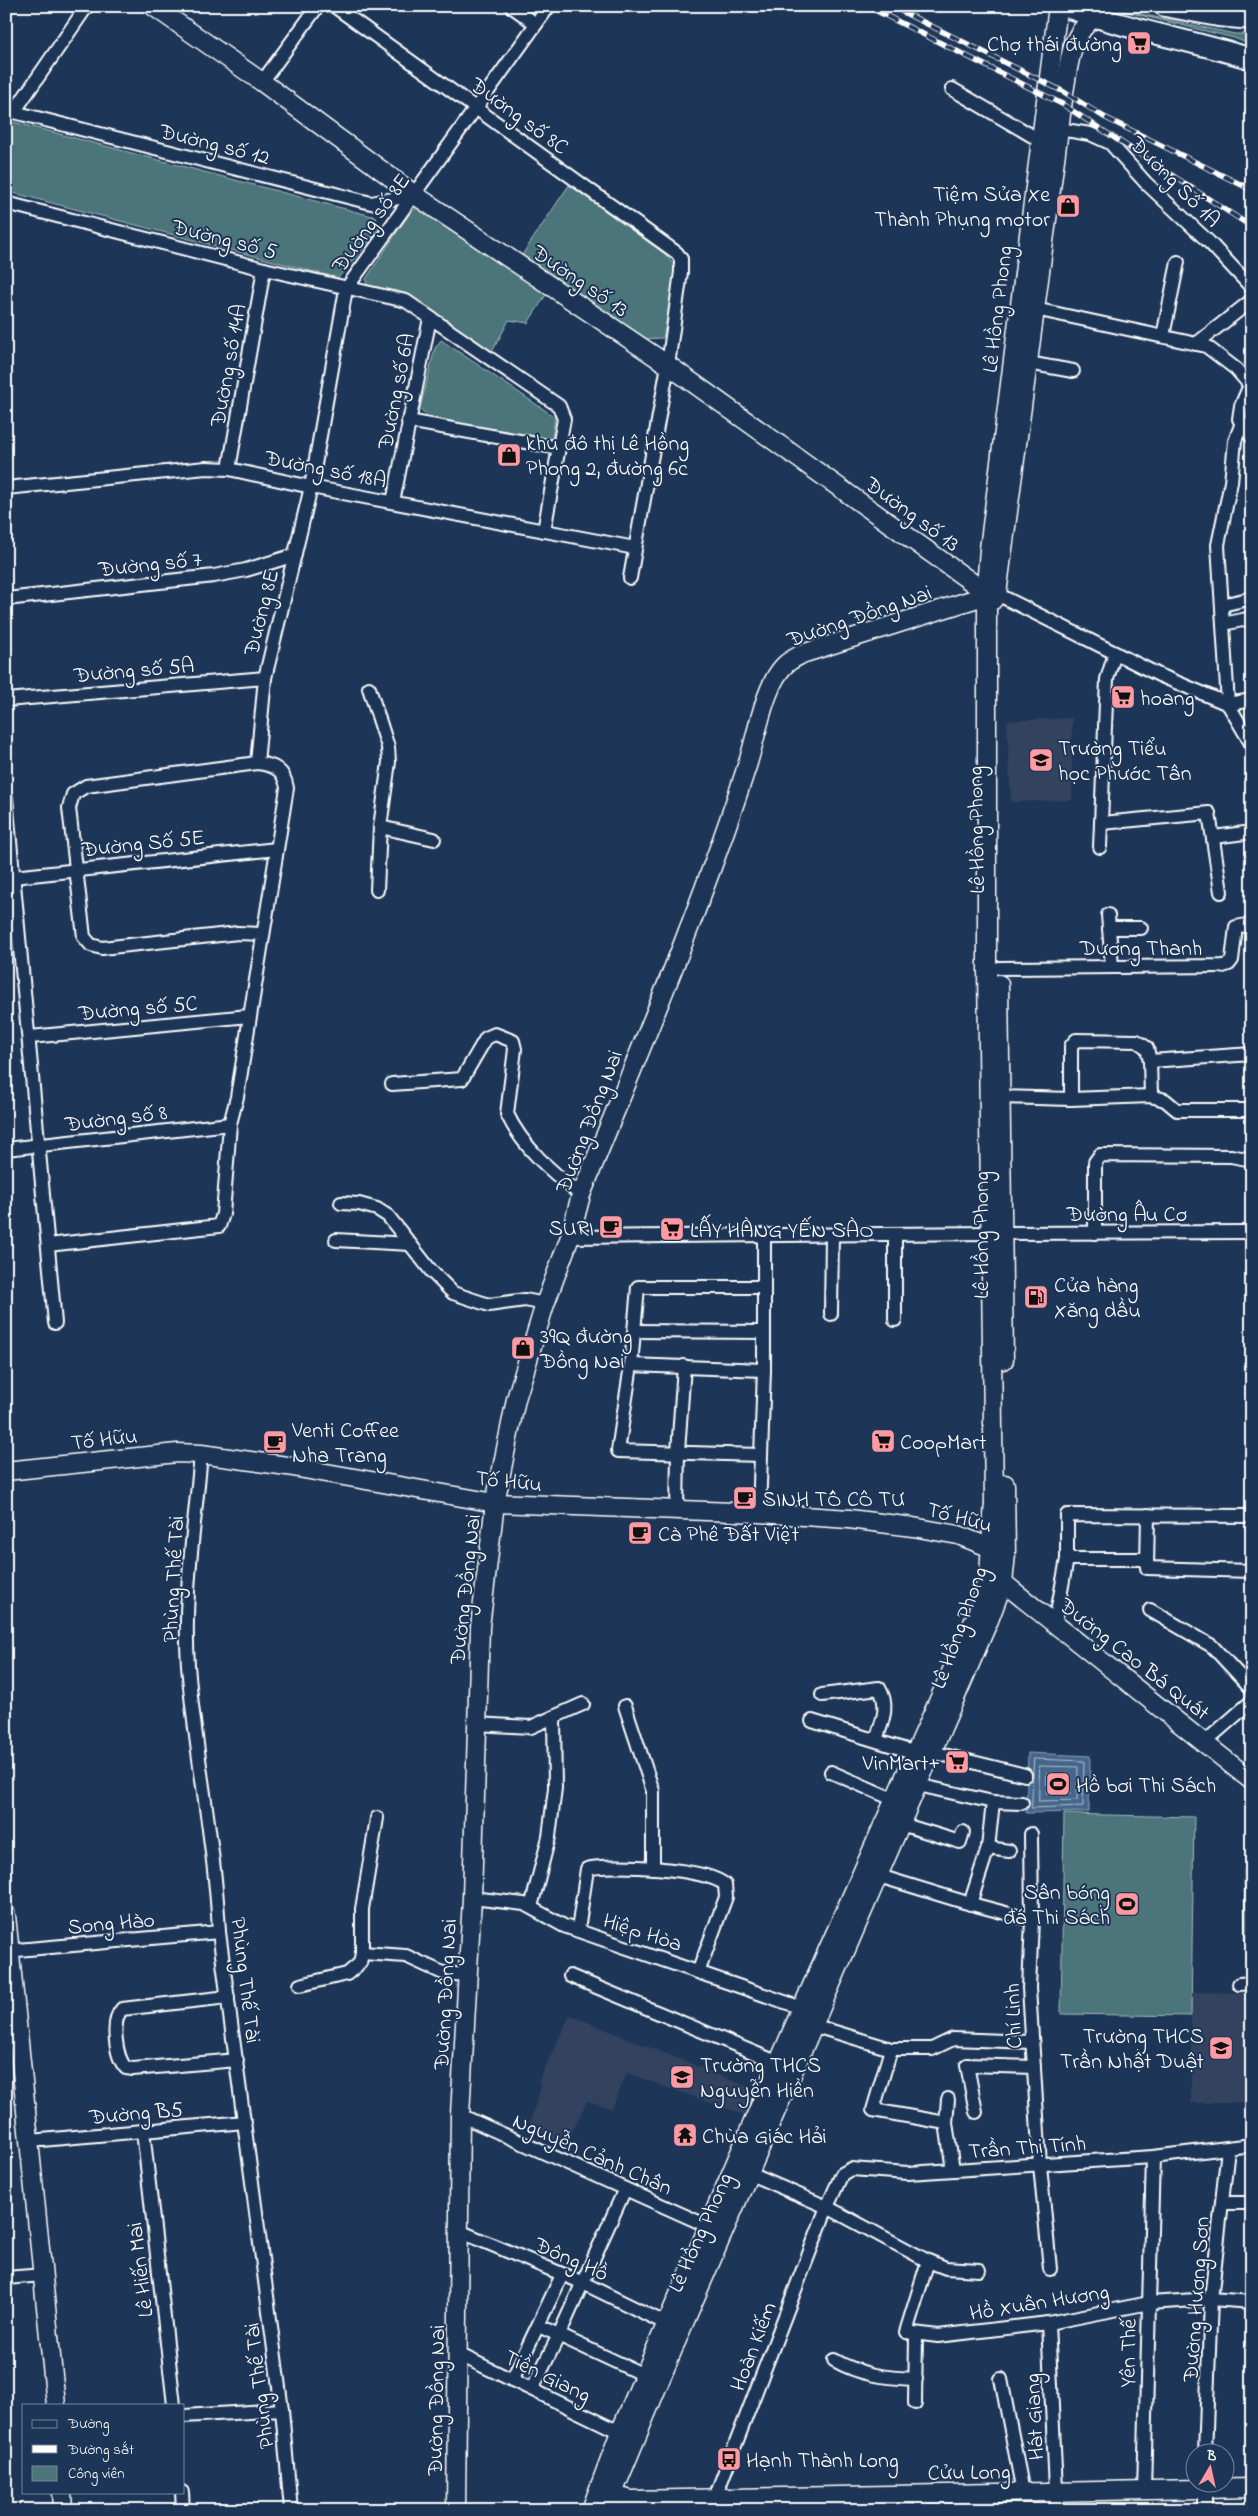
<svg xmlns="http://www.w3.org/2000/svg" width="1258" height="2516" viewBox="0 0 1258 2516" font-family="'Indie Flower',sans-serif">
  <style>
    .built { fill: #33435e }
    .green { fill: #4c757a; stroke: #a6babc }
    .water { fill: #45668b; stroke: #8fa3b9 }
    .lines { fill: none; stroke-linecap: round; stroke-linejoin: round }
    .shore { stroke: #b5c2d1; stroke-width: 1 }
    .street-casing { stroke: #fff; stroke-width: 16 }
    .secondary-casing { stroke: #fff; stroke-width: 21 }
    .primary-casing { stroke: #fff; stroke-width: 24 }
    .street { stroke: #1d3557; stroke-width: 12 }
    .secondary { stroke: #1d3557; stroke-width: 18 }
    .primary { stroke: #1d3557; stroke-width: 20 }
    .rail-casing { stroke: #fff; stroke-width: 5.5 }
    .rail { stroke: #1d3557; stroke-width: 4; stroke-dasharray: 11; stroke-linecap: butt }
    .labels { text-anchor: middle; stroke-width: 4; stroke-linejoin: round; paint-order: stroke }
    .poi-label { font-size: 22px; fill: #fff; stroke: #1d3557; text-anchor: start }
    .street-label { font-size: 22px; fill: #fff; stroke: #1d3557 }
  </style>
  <rect width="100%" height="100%" fill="#1d3557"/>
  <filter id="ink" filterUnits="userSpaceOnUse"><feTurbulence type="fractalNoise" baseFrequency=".02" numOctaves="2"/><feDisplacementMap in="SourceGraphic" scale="10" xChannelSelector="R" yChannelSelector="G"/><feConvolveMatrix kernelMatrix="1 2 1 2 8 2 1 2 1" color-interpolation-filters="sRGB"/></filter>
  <g filter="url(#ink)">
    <g class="built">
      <polygon points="1072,718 1072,800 1011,802 1007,721"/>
      <polygon points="1191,1992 1252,1993 1252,2103 1191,2103"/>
      <polygon points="570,2015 756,2090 747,2116 627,2073 612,2108 587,2101 566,2145 528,2129 541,2086 538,2082"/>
    </g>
    <g class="green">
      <polygon points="1103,6 1235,34 1252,34 1252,45 1234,38"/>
      <polygon points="6,120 376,217 379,230 338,278 6,191"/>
      <polygon points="569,185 665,254 677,269 663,338 639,339 518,261"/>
      <polygon points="420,205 547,293 528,323 509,320 492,352 414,300 367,287 366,279 409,214"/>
      <polygon points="441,340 555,417 552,438 545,440 430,420 420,408 435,348"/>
      <polygon points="1064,1814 1194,1817 1191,2016 1061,2014"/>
      <polygon points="1244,1869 1252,1869 1252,1942 1245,1942"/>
    </g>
    <polygon class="water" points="1028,1753 1090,1756 1089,1812 1026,1813"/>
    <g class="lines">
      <g class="shore">
        <polygon points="1034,1759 1084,1761 1083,1806 1032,1808"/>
        <polygon points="1040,1766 1078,1767 1077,1800 1039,1801"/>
        <polygon points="1047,1773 1070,1774 1070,1793 1047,1793"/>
      </g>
      <defs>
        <g id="street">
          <polyline points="334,6 677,253 681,259 681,272 668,365 630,578"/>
          <polyline points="511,6 536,24"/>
          <polyline points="262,82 318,6"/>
          <polyline points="952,89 1041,141"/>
          <polyline points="6,110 371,203 415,195"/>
          <polyline points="14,112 87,6"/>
          <polyline points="1053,128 1090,134 1110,143 1146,183 1210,243 1252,288"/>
          <polyline points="6,203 264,269 406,301 559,406 564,419 544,531"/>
          <polyline points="1035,309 1206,346 1236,369 1250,385 1241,406 1239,419 1252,437"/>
          <polyline points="1163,336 1178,262"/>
          <polyline points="1196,344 1252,300"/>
          <polyline points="1028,363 1073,371"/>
          <polyline points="408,421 559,448"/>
          <polyline points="1241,425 1235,441 1231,482 1218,545 1228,704 1252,745"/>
          <polyline points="229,469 264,269"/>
          <polyline points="6,488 206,468 229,469 311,487 635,548"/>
          <polyline points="393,502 430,318"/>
          <polyline points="997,594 1159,675 1228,704 1252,700"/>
          <polyline points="6,599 214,576 246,570 295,555"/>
          <polyline points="1222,605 1252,598"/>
          <polyline points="1223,624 1252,618"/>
          <polyline points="369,688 388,747 389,762 380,827 377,890"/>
          <polyline points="6,700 265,678"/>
          <polyline points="257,763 265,678 311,487 346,289 549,6"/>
          <polyline points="6,798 55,1323"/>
          <polyline points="1102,823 1209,813 1221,892"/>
          <polyline points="380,827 434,839"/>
          <polyline points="1214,837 1252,832"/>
          <polyline points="1100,847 1107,679 1115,653"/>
          <polyline points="13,877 277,849"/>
          <polyline points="1108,915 1112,967"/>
          <polyline points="1109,928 1141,928"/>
          <polyline points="999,968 1223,966 1229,964 1232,960 1236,927 1252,924"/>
          <polyline points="30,1037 249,1016"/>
          <polyline points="1150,1061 1151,1096"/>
          <path d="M 392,1084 L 462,1079 L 486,1038 L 495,1034 L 513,1041 L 515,1049 L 507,1114 C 523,1148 553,1173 581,1195"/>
          <polyline points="1002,1097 1071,1099 1151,1096 1165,1100 1177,1110 1252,1110"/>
          <polyline points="1071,1099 1071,1046 1076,1040 1137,1041 1147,1048 1150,1061 1252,1054"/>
          <polyline points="6,1149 230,1124"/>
          <polyline points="341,1203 359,1204 377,1209 388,1216 432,1272 453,1293 489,1305 525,1300 545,1304"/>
          <polyline points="1002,1233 1252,1232"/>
          <polyline points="1095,1233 1095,1162 1100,1155 1231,1156 1252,1160"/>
          <polyline points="570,1237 990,1233"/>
          <polyline points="336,1240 410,1244"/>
          <path d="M 48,1245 L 219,1226 L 223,1214 L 230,1124 L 237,1097 L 287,788 C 284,770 275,765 257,763 L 86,786 L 73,794 L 69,808 L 84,937 L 91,945 L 102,948 L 238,933 L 262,934"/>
          <polyline points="831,1314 832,1235"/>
          <polyline points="895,1320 895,1234"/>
          <polyline points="635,1331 763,1332"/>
          <polyline points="631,1365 764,1370"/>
          <path d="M 201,1454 C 195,1524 183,1594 188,1665 C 195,1754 215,1842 219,1932 L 282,2410 L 291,2510"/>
          <polyline points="761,1455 618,1451 631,1365 638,1287 764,1287"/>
          <polyline points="677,1510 678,1452 684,1366"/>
          <polyline points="759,1513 764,1370 764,1235"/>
          <polyline points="1148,1515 1147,1568 1252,1571"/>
          <polyline points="1067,1559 1147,1559"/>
          <polyline points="1150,1610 1212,1646 1252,1689"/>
          <polyline points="1055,1623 1067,1559 1067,1515 1252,1516"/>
          <path d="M 822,1695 L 879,1688 C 890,1706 882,1722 876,1740"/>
          <polyline points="625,1706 653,1791 653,1868"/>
          <polyline points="812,1721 916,1753"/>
          <polyline points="476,1724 531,1727 583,1704"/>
          <polyline points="1205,1742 1252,1701"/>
          <polyline points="932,1752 1025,1775"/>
          <polyline points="831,1772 895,1800"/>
          <polyline points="918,1785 993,1802 1022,1803"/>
          <polyline points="901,1824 960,1842 963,1832"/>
          <polyline points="1031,1834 1032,1920"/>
          <polyline points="988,1848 1009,1851"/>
          <polyline points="879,1876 964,1902 1032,1920 1029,1988 1040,2165 1050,2269"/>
          <polyline points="472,1898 524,1904 564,1926 802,2008"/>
          <polyline points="970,1904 988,1848 993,1802"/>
          <polyline points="531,1907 549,1837 555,1788 554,1717"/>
          <path d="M 578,1930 L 587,1869 C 609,1863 710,1868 725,1885 L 726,1897 L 699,1970"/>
          <polyline points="6,1951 219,1932"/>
          <polyline points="362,1953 406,1956 443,1973 466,1975"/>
          <polyline points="570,1976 779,2063"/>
          <polyline points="1239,1984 1252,1983"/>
          <polyline points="300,1985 347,1974 360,1963 362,1953 362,1909 377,1818"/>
          <path d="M 228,1997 L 122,2009 C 111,2020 115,2057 126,2068 L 133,2069 L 237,2060"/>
          <polyline points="812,2025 891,2049 932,2049 953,2039 1032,2042"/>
          <polyline points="891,2049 873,2110 946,2123"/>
          <polyline points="948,2099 946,2123 953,2170"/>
          <polyline points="976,2112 967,2065 1034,2067"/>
          <polyline points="460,2115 710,2227"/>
          <polyline points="143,2131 174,2405"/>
          <polyline points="30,2141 245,2122"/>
          <polyline points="750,2174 827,2207 928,2261 946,2268 979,2270"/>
          <polyline points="1222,2203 1252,2203"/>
          <polyline points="459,2231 581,2282 667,2324"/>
          <polyline points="928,2261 906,2332 938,2336 1048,2323 1149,2303 1211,2299 1252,2302"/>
          <polyline points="6,2278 43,2275"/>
          <polyline points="1048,2323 1057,2510"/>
          <polyline points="539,2326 644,2375"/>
          <polyline points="458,2354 620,2432"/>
          <path d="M 834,2360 C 860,2375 886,2378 916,2379"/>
          <polyline points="1001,2379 1023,2492"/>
          <polyline points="512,2380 562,2275"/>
          <polyline points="532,2389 559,2335 625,2189"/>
          <polyline points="915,2403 916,2335"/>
          <polyline points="184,2416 282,2410"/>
          <polyline points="1205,2454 1211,2299 1228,2149"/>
          <polyline points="1204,2484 1204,2510"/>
          <polyline points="1144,2490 1153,2157"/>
          <polyline points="182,2492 183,2510"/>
          <polyline points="921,2494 921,2510"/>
          <polyline points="714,2500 827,2207 842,2174 851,2169 908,2173 1153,2157 1252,2145"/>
        </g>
        <g id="secondary">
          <polyline points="153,6 262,82 415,195 668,365 984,591"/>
          <polyline points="986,588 989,549 1058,6"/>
          <path d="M 987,599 L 993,600 L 997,594 L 1064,92 C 1069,66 1070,32 1095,18"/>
          <polyline points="999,984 1004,1360"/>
          <polyline points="6,1471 177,1453 201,1454 287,1466 495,1503 759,1513 849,1519 913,1527 958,1535 1001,1552"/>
          <polyline points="996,1577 1252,1781"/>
          <polyline points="6,1915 56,2405"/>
          <polyline points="601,2491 631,2500 1252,2488"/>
          <polyline points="62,2492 63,2510"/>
          <path d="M 456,2510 L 460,2115 L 472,1898 L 480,1627 L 495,1503 L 516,1399 L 545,1304 L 570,1237 L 581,1195 C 638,1054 699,914 746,769 C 756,741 764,683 786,664 C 790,660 797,657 802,654 L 984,596"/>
          <polyline points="591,2510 620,2432 802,2008 977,1614 989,1573 994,1502 987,969 987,599 984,596 984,591"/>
          <polyline points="606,2510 681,2330 989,1620 1003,1583 1006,1554 1005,1484"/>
        </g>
        <g id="primary">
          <path d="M 1064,6 C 1125,29 1190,40 1252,59"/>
          <polyline points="1165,6 1218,16 1252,19"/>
        </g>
      </defs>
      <use href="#street" class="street-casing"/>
      <use href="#secondary" class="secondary-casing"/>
      <use href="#primary" class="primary-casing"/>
      <use href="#street" class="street"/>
      <use href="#secondary" class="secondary"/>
      <use href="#primary" class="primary"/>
      <defs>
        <g id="rail">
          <polyline points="867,6 1062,104 1252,227"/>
          <polyline points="891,6 1064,92 1104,117 1252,190"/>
        </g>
      </defs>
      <use href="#rail" class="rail-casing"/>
      <use href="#rail" class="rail"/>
    </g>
  </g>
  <defs>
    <symbol id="supermarket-square" viewBox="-11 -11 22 22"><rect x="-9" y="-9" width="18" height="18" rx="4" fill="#ff9aa2" stroke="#1d3557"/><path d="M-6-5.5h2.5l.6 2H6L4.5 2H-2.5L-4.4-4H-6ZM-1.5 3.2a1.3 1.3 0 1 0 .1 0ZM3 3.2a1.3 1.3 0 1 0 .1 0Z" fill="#111"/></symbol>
    <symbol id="shop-square" viewBox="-11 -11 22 22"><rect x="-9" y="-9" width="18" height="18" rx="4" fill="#ff9aa2" stroke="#1d3557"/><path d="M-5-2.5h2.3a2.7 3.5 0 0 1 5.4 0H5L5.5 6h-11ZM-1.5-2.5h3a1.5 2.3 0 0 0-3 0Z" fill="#111"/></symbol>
    <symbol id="school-square" viewBox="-11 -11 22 22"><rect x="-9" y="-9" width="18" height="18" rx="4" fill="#ff9aa2" stroke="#1d3557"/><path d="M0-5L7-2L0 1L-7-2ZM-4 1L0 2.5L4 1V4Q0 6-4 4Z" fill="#111"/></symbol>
    <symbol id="cafe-square" viewBox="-11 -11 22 22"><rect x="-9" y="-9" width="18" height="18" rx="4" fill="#ff9aa2" stroke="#1d3557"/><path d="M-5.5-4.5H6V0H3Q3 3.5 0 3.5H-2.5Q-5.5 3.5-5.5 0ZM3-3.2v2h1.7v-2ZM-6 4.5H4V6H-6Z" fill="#111"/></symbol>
    <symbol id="fuel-square" viewBox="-11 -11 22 22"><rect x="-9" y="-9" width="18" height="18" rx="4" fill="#ff9aa2" stroke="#1d3557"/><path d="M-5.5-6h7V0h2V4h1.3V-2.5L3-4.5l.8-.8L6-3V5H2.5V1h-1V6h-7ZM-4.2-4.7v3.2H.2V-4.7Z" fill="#111"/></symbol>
    <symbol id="stadium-square" viewBox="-11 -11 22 22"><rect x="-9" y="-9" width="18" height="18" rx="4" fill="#ff9aa2" stroke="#1d3557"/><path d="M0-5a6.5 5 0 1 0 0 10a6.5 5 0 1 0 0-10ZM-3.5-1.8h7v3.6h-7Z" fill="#111"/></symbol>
    <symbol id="temple-square" viewBox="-11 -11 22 22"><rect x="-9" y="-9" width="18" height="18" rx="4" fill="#ff9aa2" stroke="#1d3557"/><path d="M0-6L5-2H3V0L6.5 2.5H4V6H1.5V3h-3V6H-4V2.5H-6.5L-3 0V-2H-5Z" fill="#111"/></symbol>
    <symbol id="bus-square" viewBox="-11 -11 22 22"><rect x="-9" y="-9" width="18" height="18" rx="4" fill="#ff9aa2" stroke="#1d3557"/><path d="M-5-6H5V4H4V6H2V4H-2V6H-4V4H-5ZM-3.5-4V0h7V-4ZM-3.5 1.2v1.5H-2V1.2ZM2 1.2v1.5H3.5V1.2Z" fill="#111"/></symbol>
  </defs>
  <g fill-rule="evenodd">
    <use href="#supermarket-square" x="1125" y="29" width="28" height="28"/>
    <use href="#shop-square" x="1054" y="192" width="28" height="28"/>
    <use href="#shop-square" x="495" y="441" width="28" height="28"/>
    <use href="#supermarket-square" x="1109" y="683" width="28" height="28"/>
    <use href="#school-square" x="1027" y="746" width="28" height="28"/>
    <use href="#cafe-square" x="597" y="1213" width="28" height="28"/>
    <use href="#supermarket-square" x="658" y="1215" width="28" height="28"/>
    <use href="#fuel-square" x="1022" y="1283" width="28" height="28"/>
    <use href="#shop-square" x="509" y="1334" width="28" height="28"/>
    <use href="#supermarket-square" x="869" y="1427" width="28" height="28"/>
    <use href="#cafe-square" x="261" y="1428" width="28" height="28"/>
    <use href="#cafe-square" x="731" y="1484" width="28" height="28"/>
    <use href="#cafe-square" x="626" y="1519" width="28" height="28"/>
    <use href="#supermarket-square" x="943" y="1748" width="28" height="28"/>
    <use href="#stadium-square" x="1044" y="1770" width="28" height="28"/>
    <use href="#stadium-square" x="1113" y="1890" width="28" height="28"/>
    <use href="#school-square" x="1207" y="2034" width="28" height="28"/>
    <use href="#school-square" x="668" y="2063" width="28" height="28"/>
    <use href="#temple-square" x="671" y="2121" width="28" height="28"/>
    <use href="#bus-square" x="715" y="2445" width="28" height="28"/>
  </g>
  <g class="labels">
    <g class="poi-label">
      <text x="1122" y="51" text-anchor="end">Chợ thái đường</text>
      <text x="1050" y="201" text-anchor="end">Tiệm Sửa Xe<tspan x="1050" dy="25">Thành Phụng motor</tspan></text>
      <text x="526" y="450">khu đô thị Lê Hồng<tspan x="526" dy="25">Phong 2, đường 6c</tspan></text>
      <text x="1140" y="705">hoang</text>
      <text x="1058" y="755">Trường Tiểu<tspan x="1058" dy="25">học Phước Tân</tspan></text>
      <text x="594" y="1235" text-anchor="end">SURI</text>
      <text x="690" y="1237">LẤY HÀNG YẾN SÀO</text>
      <text x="1054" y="1292">Cửa hàng<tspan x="1054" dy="25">Xăng dầu</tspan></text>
      <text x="540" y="1343">39Q đường<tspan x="540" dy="25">Đồng Nai</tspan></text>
      <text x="292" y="1437">Venti Coffee<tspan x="292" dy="25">Nha Trang</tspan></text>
      <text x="900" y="1449">CoopMart</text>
      <text x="762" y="1506">SINH TỐ CÔ TƯ</text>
      <text x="658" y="1541">Cà Phê Đất Việt</text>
      <text x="940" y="1770" text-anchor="end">VinMart+</text>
      <text x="1076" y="1792">Hồ bơi Thi Sách</text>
      <text x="1110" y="1899" text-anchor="end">Sân bóng<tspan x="1110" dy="25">đá Thi Sách</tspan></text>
      <text x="1204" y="2043" text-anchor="end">Trường THCS<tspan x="1204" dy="25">Trần Nhật Duật</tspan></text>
      <text x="700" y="2072">Trường THCS<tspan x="700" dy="25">Nguyễn Hiền</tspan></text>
      <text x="702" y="2143">Chùa Giác Hải</text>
      <text x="746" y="2467">Hạnh Thành Long</text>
    </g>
    <g class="street-label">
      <text transform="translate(520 115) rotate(36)" y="8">Đường số 8C</text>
      <text transform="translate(215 143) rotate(14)" y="8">Đường số 12</text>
      <text transform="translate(1176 181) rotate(45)" y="8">Đường Số 1A</text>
      <text transform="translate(370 222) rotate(-54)" y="8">Đường số 8E</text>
      <text transform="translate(225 238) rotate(14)" y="8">Đường số 5</text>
      <text transform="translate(581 280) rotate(34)" y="8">Đường số 13</text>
      <text transform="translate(996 309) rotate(-83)" y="8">Lê Hồng Phong</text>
      <text transform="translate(227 365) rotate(-80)" y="8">Đường số 14A</text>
      <text transform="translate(395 391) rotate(-79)" y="8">Đường số 6A</text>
      <text transform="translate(326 468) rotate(11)" y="8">Đường số 18A</text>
      <text transform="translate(913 513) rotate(36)" y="8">Đường số 13</text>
      <text transform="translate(150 563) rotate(-6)" y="8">Đường số 7</text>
      <text transform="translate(260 612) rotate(-76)" y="8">Đường 8E</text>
      <text transform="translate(859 615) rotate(-19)" y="8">Đường Đồng Nai</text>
      <text transform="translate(134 669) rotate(-5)" y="8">Đường số 5A</text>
      <text transform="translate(975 830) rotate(-91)" y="8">Lê Hồng Phong</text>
      <text transform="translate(143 842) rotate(-6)" y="8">Đường Số 5E</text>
      <text x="1141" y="955">Dương Thanh</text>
      <text transform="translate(138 1007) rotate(-5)" y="8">Đường số 5C</text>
      <text transform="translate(116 1117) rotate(-7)" y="8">Đường số 8</text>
      <text transform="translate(588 1121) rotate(-69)" y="8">Đường Đồng Nai</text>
      <text x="1127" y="1221">Đường Âu Cơ</text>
      <text transform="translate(980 1235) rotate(-90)" y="8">Lê Hồng Phong</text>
      <text transform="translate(104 1438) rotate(-6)" y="8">Tố Hữu</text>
      <text transform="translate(509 1480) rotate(6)" y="8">Tố Hữu</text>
      <text transform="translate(960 1516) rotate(15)" y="8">Tố Hữu</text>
      <text transform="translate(172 1579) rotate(-87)" y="8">Phùng Thế Tài</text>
      <text transform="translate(464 1589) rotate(-84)" y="8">Đường Đồng Nai</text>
      <text transform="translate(958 1627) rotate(-70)" y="8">Lê Hồng Phong</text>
      <text transform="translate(1135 1658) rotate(38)" y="8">Đường Cao Bá Quát</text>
      <text transform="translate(111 1922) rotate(-5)" y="8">Song Hào</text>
      <text transform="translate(643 1931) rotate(18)" y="8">Hiệp Hòa</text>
      <text transform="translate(247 1980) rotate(83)" y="8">Phùng Thế Tài</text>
      <text transform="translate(444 1994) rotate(-87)" y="8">Đường Đồng Nai</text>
      <text transform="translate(1012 2016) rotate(-92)" y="8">Chí Linh</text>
      <text transform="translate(136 2112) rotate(-5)" y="8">Đường B5</text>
      <text transform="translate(1027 2146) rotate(-4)" y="8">Trần Thị Tính</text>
      <text transform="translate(593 2153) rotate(24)" y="8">Nguyễn Cảnh Chân</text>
      <text transform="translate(699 2232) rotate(-66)" y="8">Lê Hồng Phong</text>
      <text transform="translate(572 2258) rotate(24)" y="8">Đông Hồ</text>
      <text transform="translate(139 2270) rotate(-97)" y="8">Lê Hiến Mai</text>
      <text transform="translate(1195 2299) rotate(-86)" y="8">Đường Hương Sơn</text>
      <text transform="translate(1039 2301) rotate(-9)" y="8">Hồ Xuân Hương</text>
      <text transform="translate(752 2346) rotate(-69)" y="8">Hoàn Kiếm</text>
      <text transform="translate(1127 2353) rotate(-89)" y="8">Yên Thế</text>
      <text transform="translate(548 2375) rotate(26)" y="8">Tiền Giang</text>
      <text transform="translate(258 2386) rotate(-97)" y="8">Phùng Thế Tài</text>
      <text transform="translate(435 2400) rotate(-89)" y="8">Đường Đồng Nai</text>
      <text transform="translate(1033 2417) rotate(-93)" y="8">Hát Giang</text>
      <text transform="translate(969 2471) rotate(-1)" y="8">Cửu Long</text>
    </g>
  </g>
  <rect width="1258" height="2516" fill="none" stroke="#1d3557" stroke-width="25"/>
  <rect x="12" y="12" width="1233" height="2491" fill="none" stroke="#fff" stroke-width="2" filter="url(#ink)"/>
  <rect x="22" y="2404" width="162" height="90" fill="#1d3557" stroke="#77869a"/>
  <rect x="32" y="2420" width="25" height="8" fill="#1d3557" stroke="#77869a"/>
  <text x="68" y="2428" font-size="15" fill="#ffffff">Đường</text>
  <rect x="32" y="2445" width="25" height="8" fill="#ffffff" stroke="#77869a"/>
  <text x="68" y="2454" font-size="15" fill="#ffffff">Đường sắt</text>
  <rect x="32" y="2466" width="25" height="15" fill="#4c757a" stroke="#77869a"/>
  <text x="68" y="2478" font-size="15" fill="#ffffff">Công viên</text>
  <g transform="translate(1210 2468) rotate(9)"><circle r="24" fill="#1d3557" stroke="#77869a"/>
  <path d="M0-4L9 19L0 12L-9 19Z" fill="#ff9aa2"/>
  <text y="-8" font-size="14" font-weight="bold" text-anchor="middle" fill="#ffffff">B</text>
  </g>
</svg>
